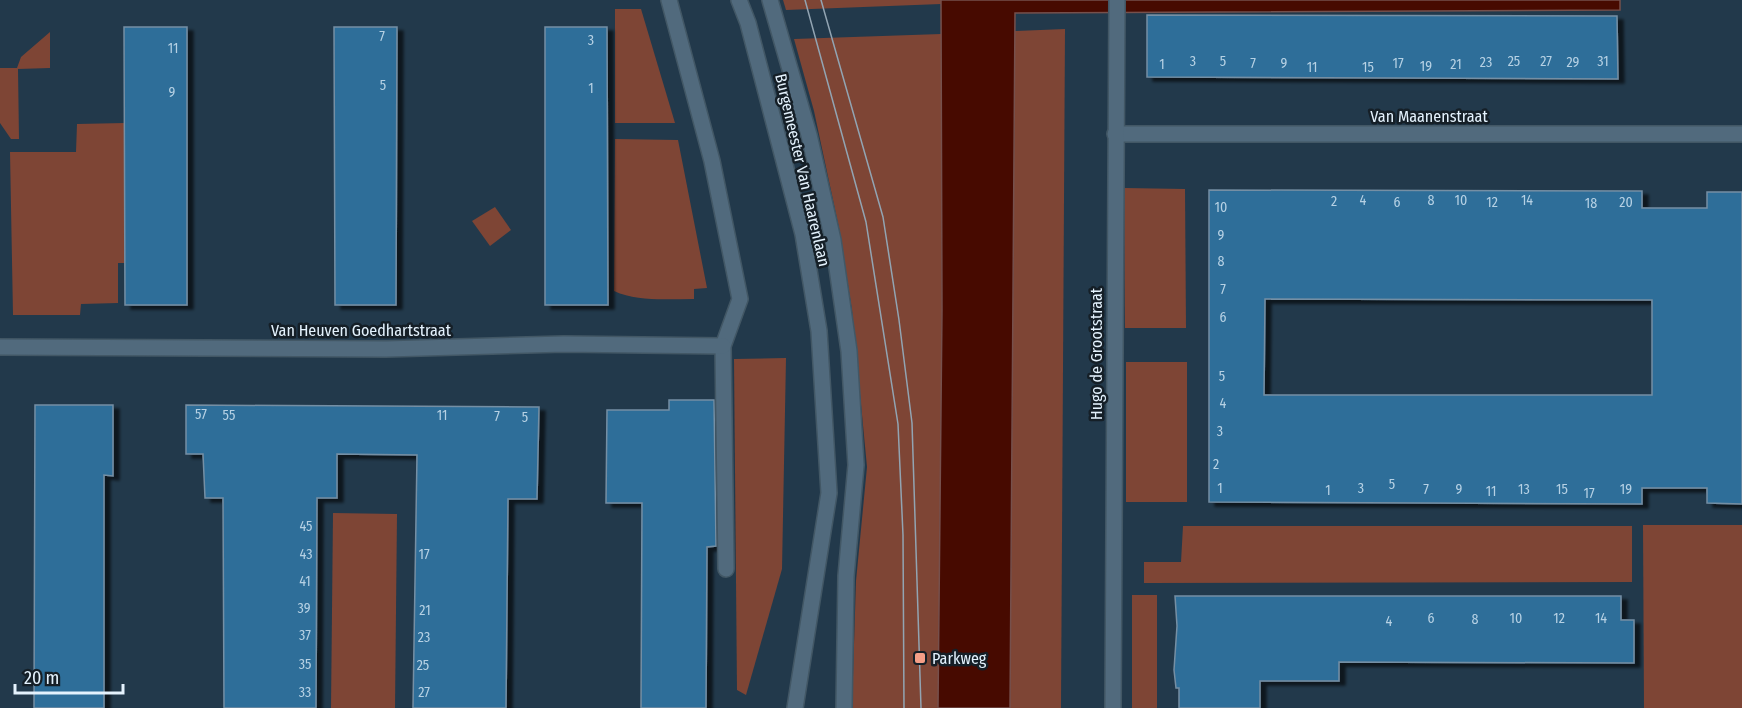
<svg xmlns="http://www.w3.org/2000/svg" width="1742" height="708" viewBox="0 0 1742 708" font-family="'Fira Sans Condensed',sans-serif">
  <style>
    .green { fill: #7e4535 }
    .water { fill: #470a00; stroke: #76504c; stroke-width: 1.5 }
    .building { fill: #2e6e99; stroke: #758fa4; stroke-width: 1.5; fill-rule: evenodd; filter: url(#shadow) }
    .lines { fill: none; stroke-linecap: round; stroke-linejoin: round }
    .street-casing { stroke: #425765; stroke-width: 18 }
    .secondary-casing { stroke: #425765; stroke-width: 18 }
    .street { stroke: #516a7d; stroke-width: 15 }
    .secondary { stroke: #516a7d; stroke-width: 15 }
    .tram { stroke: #92a4b2; stroke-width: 1.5 }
    .poi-dot { fill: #f49e87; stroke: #151f27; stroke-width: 2 }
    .labels { text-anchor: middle; stroke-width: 5; stroke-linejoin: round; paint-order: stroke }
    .number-label { font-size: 14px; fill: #b6d1e4 }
    .street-label { font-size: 16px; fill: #e4f2fd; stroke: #151f27 }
    .poi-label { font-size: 16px; fill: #e4f2fd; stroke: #151f27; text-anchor: start }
  </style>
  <defs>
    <filter id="shadow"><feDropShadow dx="6" dy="4" stdDeviation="1.5" flood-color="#0009"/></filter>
  </defs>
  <rect width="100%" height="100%" fill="#22394b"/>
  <g class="green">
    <polygon points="783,0 941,0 941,4 786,10"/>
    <polygon points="615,9 641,9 675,123 615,123"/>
    <polygon points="1065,29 1061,708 1010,708 1015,31"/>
    <polygon points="50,32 50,68 18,69 19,139 11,139 0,123 0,68 17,68 21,57"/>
    <polygon points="941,34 942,310 938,708 852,708 856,581 867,467 852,310 839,228 814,111 794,39"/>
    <polygon points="125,123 125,263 118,263 118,303 81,304 80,315 13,315 10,152 76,152 77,124"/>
    <path d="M 615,139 L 678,140 L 707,288 L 694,289 L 694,299 C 666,299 638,302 614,291 Z"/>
    <polygon points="1124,188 1185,189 1186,328 1125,328"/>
    <polygon points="495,207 511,230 490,246 472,221"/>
    <polygon points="786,358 782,569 746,695 737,690 734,359"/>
    <rect x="1126" y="362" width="61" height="140"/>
    <polygon points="333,513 397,514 395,708 331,708"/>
    <polygon points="1643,525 1742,525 1742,708 1644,708"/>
    <polygon points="1183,526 1632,526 1632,582 1144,583 1144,562 1181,562"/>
    <rect x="1132" y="595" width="25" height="113"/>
  </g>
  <polygon class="water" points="941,0 1620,0 1620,10 1015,13 1010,708 938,708 942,310"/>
  <g class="building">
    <polygon points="1147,15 1617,16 1618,79 1147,77"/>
    <polygon points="124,27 187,27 187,305 125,305"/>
    <polygon points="334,27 397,27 396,305 335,305"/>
    <polygon points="545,27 607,27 608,305 545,305"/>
    <path d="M 1209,190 L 1642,191 L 1642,208 L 1707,208 L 1707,192 L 1742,192 L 1742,504 L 1707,503 L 1707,488 L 1642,488 L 1642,504 L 1209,502 ZM 1265,299 L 1652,300 L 1652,395 L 1264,395 Z"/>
    <polygon points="669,400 714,400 716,546 707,547 706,708 641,708 642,503 606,503 607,410 669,410"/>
    <polygon points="35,405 113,405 113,476 104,475 104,708 34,708"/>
    <polygon points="186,405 539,407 537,499 508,499 506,708 413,708 417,455 337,454 337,498 317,498 316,708 224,708 223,498 205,498 203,454 186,454"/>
    <polygon points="1175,596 1621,596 1621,620 1634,620 1634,663 1339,662 1339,681 1260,681 1260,708 1179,708 1179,688 1176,688 1174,670 1177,626"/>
  </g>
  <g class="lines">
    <defs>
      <g id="street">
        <polyline points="669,0 712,161 740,299 723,346 726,569"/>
        <polyline points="1115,134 1742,134"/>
        <polyline points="0,347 386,349 564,344 723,346"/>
        <polyline points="1113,708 1117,0"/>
      </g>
      <g id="secondary">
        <polyline points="739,0 748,23 803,234 819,331 829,493 795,708"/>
        <polyline points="770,0 809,135 833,240 849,351 856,465 846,576 844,708"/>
      </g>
    </defs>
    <use href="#street" class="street-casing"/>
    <use href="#secondary" class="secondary-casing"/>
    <use href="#street" class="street"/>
    <use href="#secondary" class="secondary"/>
    <g class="tram">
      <polyline points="805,0 866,222 898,424 903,535 904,708"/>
      <polyline points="821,0 883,217 899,320 912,423 921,708"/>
    </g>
  </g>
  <rect class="poi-dot" x="914" y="652" width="12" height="12" rx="3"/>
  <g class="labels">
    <g class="number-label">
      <text x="382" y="41">7</text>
      <text x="591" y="45">3</text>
      <text x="173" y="53">11</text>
      <text x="1193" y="66">3</text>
      <text x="1223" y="66">5</text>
      <text x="1514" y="66">25</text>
      <text x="1546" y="66">27</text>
      <text x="1603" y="66">31</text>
      <text x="1486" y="67">23</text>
      <text x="1573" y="67">29</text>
      <text x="1253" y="68">7</text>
      <text x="1284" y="68">9</text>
      <text x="1398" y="68">17</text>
      <text x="1162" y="69">1</text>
      <text x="1456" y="69">21</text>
      <text x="1426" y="71">19</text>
      <text x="1312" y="72">11</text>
      <text x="1368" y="72">15</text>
      <text x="383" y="90">5</text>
      <text x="591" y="93">1</text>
      <text x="172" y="97">9</text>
      <text x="1363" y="205">4</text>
      <text x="1431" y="205">8</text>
      <text x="1461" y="205">10</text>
      <text x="1527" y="205">14</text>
      <text x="1334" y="206">2</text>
      <text x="1397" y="207">6</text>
      <text x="1492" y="207">12</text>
      <text x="1626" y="207">20</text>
      <text x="1591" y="208">18</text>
      <text x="1221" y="212">10</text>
      <text x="1221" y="240">9</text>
      <text x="1221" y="266">8</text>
      <text x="1223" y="294">7</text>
      <text x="1223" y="322">6</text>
      <text x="1222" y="381">5</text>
      <text x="1223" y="408">4</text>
      <text x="201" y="419">57</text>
      <text x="229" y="420">55</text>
      <text x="442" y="420">11</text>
      <text x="497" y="421">7</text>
      <text x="525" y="422">5</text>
      <text x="1220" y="436">3</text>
      <text x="1216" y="469">2</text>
      <text x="1392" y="489">5</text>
      <text x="1220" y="493">1</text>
      <text x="1361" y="493">3</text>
      <text x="1426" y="494">7</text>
      <text x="1459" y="494">9</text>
      <text x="1524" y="494">13</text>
      <text x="1562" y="494">15</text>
      <text x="1626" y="494">19</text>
      <text x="1328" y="495">1</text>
      <text x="1491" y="496">11</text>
      <text x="1589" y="498">17</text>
      <text x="306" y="531">45</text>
      <text x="306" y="559">43</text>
      <text x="424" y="559">17</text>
      <text x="305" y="586">41</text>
      <text x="304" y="613">39</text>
      <text x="425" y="615">21</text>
      <text x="1431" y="623">6</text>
      <text x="1516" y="623">10</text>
      <text x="1559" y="623">12</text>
      <text x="1601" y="623">14</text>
      <text x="1475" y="624">8</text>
      <text x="1389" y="626">4</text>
      <text x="305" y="640">37</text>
      <text x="424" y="642">23</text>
      <text x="305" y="669">35</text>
      <text x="423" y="670">25</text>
      <text x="305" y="697">33</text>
      <text x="424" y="697">27</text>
    </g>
    <g class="street-label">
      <text x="1429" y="122">Van Maanenstraat</text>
      <text transform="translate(803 170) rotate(77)" y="6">Burgemeester Van Haarenlaan</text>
      <text x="361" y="336">Van Heuven Goedhartstraat</text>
      <text transform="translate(1096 354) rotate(-90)" y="6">Hugo de Grootstraat</text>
    </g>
    <g class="poi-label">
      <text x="932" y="664">Parkweg</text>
    </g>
  </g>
  <path d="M15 684v9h108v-9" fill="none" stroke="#e4f2fd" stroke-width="3"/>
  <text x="24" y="684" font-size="18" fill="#e4f2fd" stroke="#151f27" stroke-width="4.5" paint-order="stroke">20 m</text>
</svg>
